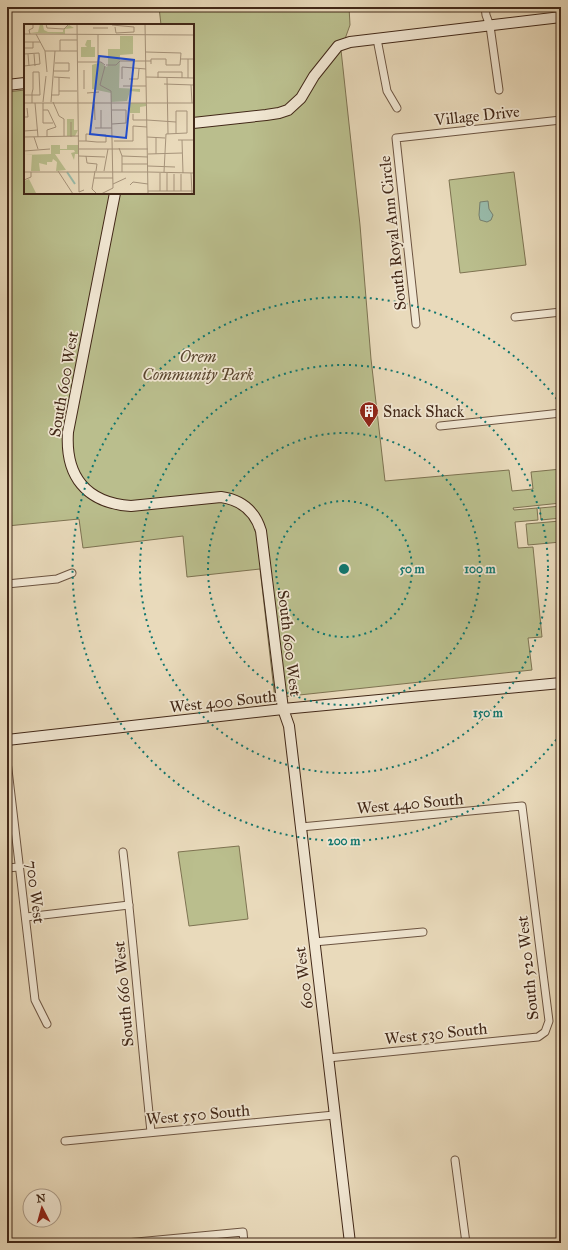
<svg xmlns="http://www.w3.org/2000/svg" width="568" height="1250" viewBox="0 0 568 1250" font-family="'IM FELL Great Primer',serif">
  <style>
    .green { fill: #babe8d; stroke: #7e7352 }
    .water { fill: #9ba; stroke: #768070 }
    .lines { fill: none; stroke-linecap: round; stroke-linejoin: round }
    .street-casing { stroke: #6c5441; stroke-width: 9 }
    .secondary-casing { stroke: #422818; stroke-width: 12 }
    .street { stroke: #f1e7d3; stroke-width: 7 }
    .secondary { stroke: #f1e7d3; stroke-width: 10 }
    .ring { fill: none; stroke: #0f766e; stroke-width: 2; stroke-dasharray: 2 4 }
    .labels { text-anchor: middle; stroke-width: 3.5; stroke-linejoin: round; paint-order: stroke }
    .street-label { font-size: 16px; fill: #422818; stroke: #f1e7d3 }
    .park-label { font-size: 16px; font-style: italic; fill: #5a462f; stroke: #f1e7d3 }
    .poi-label { font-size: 16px; fill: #422818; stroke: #f1e7d3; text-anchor: start }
    .inset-river { fill: none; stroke: #9ba; stroke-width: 2 }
    .inset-road { fill: none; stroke: #a6937a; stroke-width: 1 }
    .view { fill: #1d4ed8; fill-opacity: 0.15; stroke: #1d4ed8; stroke-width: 2 }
    .inset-edge { fill: none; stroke: #422818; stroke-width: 2 }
    .centre { fill: #0f766e; stroke: #f1e7d3; stroke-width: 2 }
    .ring-label { font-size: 12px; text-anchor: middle; font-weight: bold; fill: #0f766e; stroke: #f1e7d3; stroke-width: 3.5; stroke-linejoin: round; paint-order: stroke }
  </style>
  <rect width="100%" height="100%" fill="#e9dabb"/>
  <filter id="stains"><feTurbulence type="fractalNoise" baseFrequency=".005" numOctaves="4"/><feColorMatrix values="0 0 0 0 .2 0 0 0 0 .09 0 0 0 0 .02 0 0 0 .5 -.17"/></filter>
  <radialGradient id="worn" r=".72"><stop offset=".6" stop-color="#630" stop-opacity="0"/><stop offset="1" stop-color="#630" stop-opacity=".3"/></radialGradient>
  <g class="green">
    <polygon points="159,7 349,7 350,25 341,50 360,225 371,359 385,481 509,470 512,491 533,489 531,472 561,469 561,503 513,508 514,510 537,508 538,520 515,522 518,548 533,547 542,637 528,638 532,670 290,696 275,699 260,569 187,577 183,536 83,548 79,519 7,526 7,92 25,90 25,193 193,193 193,25 161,25"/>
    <polygon points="514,172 526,265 460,273 449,180"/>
    <polygon points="561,506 561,518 541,520 540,508"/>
    <polygon points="560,521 561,542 528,545 526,524"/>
    <polygon points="239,846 248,919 189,926 178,852"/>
  </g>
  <polygon class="water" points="488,201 489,209 493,215 491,220 487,222 480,220 479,215 480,202"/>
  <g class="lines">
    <defs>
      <g id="street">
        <polyline points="485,7 486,15 490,26 499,90"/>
        <polyline points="377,39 387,91 397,108"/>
        <polyline points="515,317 561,312"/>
        <polyline points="416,324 396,138 561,120"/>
        <polyline points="440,426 561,413"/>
        <polyline points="7,584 57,579 72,573"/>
        <polyline points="7,761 35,1000 47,1024"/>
        <polyline points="301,827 522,806 549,1021 545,1032 538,1037 328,1058"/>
        <path d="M 123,852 C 134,945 141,1039 151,1132"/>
        <polyline points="7,868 19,867"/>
        <polyline points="26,917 129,905"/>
        <polyline points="314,942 423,932"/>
        <polyline points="65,1141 334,1115"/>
        <polyline points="455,1160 466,1243"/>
        <polyline points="126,1243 243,1232 244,1243"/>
      </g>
      <g id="secondary">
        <polyline points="7,85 25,83"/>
        <polyline points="193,123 266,115 279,113 288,110 301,98 314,76 338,46 350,42 561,17"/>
        <path d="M 115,193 L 68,432 C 65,476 86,503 131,506 L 221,497 C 242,500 255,511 261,531 L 283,709 L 289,726 L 350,1243"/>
        <polyline points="7,740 283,709 561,683"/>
      </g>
    </defs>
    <use href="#street" class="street-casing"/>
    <use href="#secondary" class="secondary-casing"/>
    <use href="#street" class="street"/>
    <use href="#secondary" class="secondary"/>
  </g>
  <g class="ring">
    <circle cx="344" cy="569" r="68"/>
    <circle cx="344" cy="569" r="136"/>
    <circle cx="344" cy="569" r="204"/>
    <path d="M560 735A272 272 0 1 1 560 403"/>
  </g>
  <defs>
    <symbol id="building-pin" viewBox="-11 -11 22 30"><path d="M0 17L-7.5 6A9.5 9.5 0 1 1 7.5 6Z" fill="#8f2418" stroke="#f1e7d3"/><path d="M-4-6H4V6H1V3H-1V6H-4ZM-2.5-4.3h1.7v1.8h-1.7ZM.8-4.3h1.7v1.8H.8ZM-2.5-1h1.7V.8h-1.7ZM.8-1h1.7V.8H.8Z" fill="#fff"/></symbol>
  </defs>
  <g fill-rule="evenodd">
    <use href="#building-pin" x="358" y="400" width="22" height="30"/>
  </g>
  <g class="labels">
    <g class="street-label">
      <text transform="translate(477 115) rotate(-6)" y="6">Village Drive</text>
      <text transform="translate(392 233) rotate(-96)" y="6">South Royal Ann Circle</text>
      <text transform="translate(63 384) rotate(-80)" y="6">South 600 West</text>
      <text transform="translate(290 643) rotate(83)" y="6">South 600 West</text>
      <text transform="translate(223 701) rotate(-6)" y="6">West 400 South</text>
      <text transform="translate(410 803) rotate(-5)" y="6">West 440 South</text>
      <text transform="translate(36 892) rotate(83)" y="6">700 West</text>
      <text transform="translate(527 968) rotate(-96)" y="6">South 520 West</text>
      <text transform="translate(303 978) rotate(-97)" y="6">600 West</text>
      <text transform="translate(123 994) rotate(-95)" y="6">South 660 West</text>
      <text transform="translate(436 1033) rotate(-6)" y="6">West 530 South</text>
      <text transform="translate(198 1114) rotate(-5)" y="6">West 550 South</text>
    </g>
    <g class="park-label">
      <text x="198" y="362">Orem<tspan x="198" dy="18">Community Park</tspan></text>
    </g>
    <g class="poi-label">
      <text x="383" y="417">Snack Shack</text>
    </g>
  </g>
  <g transform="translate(24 24)">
    <rect width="170" height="170" fill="#e9dabb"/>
    <path d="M 16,0 L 22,1 L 19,1 L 20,6 L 24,8 L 39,8 L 39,6 L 45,1 L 50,4 L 41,5 L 41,10 L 6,9 L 14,8 ZM 96,12 L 109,12 L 109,30 L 96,31 L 95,64 L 116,65 L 116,68 L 106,67 L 103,77 L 87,78 L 87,69 L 68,65 L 68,41 L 77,38 L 82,43 L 84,42 L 84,25 L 96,25 ZM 63,16 L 67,16 L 67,23 L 71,23 L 71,33 L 57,33 L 57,23 L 63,23 L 61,21 ZM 105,79 L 122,79 L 122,82 L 116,83 L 116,89 L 106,89 ZM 43,95 L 50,95 L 50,106 L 54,106 L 51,112 L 43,112 ZM 27,121 L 36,121 L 36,125 L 43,125 L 43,121 L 54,121 L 54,130 L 51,130 L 50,136 L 47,129 L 51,128 L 50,126 L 36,126 L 36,130 L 31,130 L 42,146 L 32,147 L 33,138 L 29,135 L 28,138 L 23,138 L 23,141 L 15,139 L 16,147 L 7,147 L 8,131 L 0,131 L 27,130 ZM 5,155 L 12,169 L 10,170 L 0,169 L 0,157 Z" fill="#babe8d"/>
    <path class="inset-river" d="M 43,148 L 51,160"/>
    <path class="inset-road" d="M 22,0 L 23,4 L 40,5 L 45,0M 53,0 L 55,168 L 60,166M 121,0 L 124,170M 88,1 L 110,3 L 110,8 L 92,9 L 91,3M 69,4 L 84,4M 0,10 L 170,11M 6,10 L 5,6 L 9,4 L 9,0M 12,10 L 21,27 L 23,48M 0,18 L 16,18M 0,24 L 9,24 L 9,18M 21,27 L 53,27M 36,27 L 36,16 L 53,16M 122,28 L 157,29 L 156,41 L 142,41 L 142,35 L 127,35 L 127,40M 0,30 L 15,29 L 16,40 L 0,42M 4,30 L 5,42M 10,30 L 11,42M 157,35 L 170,35M 53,38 L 77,38 L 81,41M 74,38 L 74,10M 82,41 L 92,41 L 96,37 L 127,37M 81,42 L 76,61 L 87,67 L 89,164M 60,46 L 60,65M 30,47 L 45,47 L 45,39 L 31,39M 30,53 L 46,54M 122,53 L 170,54M 134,54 L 134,48 L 158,48 L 158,54M 143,54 L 144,110M 164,54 L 164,35M 98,55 L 98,43 L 122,45M 105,55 L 114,55 L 115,45M 140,60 L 170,61M 167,61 L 168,79M 99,62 L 122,62M 35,67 L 53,67M 63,69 L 75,68M 70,69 L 71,96M 0,71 L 16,71 L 15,48 L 9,48 L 9,65 L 8,69 L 8,79M 27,71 L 35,71 L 35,53M 19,78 L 22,52M 27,78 L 31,27M 29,78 L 35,92 L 40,95 L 40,112M 0,79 L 170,79M 11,79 L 14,113M 19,79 L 19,99 L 29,99M 19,86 L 24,86 L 32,103 L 23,106 L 23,113M 88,86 L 102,86 L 102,99 L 88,100M 109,90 L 109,96 L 123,96M 0,93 L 4,93 L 3,84M 123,96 L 152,98M 47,98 L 47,113M 71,104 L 88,104M 77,104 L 77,86M 0,107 L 14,106M 0,113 L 55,112M 10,113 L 14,125M 123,113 L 141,114M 132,113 L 132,130M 154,116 L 170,116M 158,116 L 159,149M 55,117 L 62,117 L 73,118 L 82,118 L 82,111 L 62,110 L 62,117M 90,117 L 109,117 L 109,102 L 123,103M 95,124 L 98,132 L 98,148M 55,125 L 124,125M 0,127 L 26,125M 124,130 L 158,129M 55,132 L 81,133M 62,132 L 63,139 L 73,140 L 72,147M 98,132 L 124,133M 98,140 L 124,140M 124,142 L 151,143M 34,147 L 49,170M 71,147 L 68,165 L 73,170M 80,147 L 84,125M 0,148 L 14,148M 14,148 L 124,148M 124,148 L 170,149M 140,148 L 142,110 L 163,109 L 163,87 L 152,87 L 152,109M 143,149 L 143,167M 167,149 L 168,170M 150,150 L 150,167M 157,150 L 157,167M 70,154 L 89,154M 0,156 L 7,153 L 7,148M 89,160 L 102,154M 106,161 L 109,158 L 124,160M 124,167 L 170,167M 136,167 L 136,149M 77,170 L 89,164"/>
    <path class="view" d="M 75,32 L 110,36 L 102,114 L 66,110 Z"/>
    <rect width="170" height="170" class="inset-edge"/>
  </g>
  <circle cx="344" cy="569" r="6" class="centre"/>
  <g class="ring-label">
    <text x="412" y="573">50 m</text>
    <text x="480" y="573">100 m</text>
    <text x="488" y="717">150 m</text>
    <text x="344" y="845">200 m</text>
  </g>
  <rect width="568" height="1250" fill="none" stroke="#e9dabb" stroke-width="24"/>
  <rect x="8" y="8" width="552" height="1234" fill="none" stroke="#422818" stroke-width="2"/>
  <rect x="12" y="12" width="544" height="1226" fill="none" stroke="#422818"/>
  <g transform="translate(42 1208) rotate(354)"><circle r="19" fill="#f1e7d3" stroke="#ab9b88"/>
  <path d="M0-3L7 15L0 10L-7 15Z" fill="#8f2418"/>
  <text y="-6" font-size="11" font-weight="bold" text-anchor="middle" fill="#422818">N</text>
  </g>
  <rect width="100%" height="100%" filter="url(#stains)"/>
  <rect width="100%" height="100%" fill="url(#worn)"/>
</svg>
